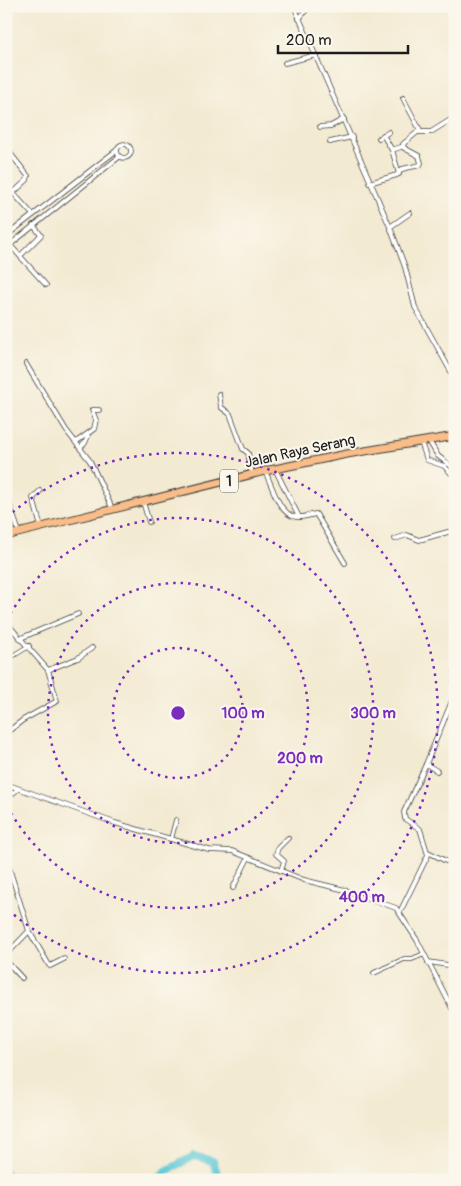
<svg xmlns="http://www.w3.org/2000/svg" width="461" height="1186" viewBox="0 0 461 1186" font-family="Pangolin,sans-serif">
  <style>
    .lines { fill: none; stroke-linecap: round; stroke-linejoin: round }
    .river { stroke: #5cc8d5; stroke-width: 8 }
    .street-casing { stroke: #3c3b37; stroke-width: 5.5 }
    .highway-casing { stroke: #3c3b37; stroke-width: 9 }
    .street { stroke: #fff; stroke-width: 4 }
    .highway { stroke: #f8bd88; stroke-width: 7 }
    .ring { fill: none; stroke: #7b2cbf; stroke-width: 2.5; stroke-dasharray: 2.5 5 }
    .labels { text-anchor: middle; stroke-width: 4; stroke-linejoin: round; paint-order: stroke }
    .shield { fill: #fbf7ec; stroke: #5f5e5a; stroke-width: 1 }
    .shield-label { font-size: 14px; font-weight: bold; fill: #1c1c1c }
    .street-label { font-size: 15px; fill: #1c1c1c; stroke: #fbf7ec }
    .centre { fill: #7b2cbf; stroke: #fbf7ec; stroke-width: 2.5 }
    .ring-label { font-size: 15px; text-anchor: middle; font-weight: bold; fill: #7b2cbf; stroke: #fbf7ec; stroke-width: 4; stroke-linejoin: round; paint-order: stroke }
  </style>
  <rect width="100%" height="100%" fill="#fbf7ec"/>
  <filter id="ink" filterUnits="userSpaceOnUse"><feTurbulence type="fractalNoise" baseFrequency=".02" numOctaves="2"/><feDisplacementMap in="SourceGraphic" scale="10" xChannelSelector="R" yChannelSelector="G"/><feConvolveMatrix kernelMatrix="1 2 1 2 8 2 1 2 1" color-interpolation-filters="sRGB"/></filter>
  <filter id="wash" filterUnits="userSpaceOnUse"><feTurbulence type="fractalNoise" baseFrequency=".0096" numOctaves="4" result="noise"/><feDisplacementMap in="SourceGraphic" scale="20" xChannelSelector="R" yChannelSelector="G"/><feGaussianBlur stdDeviation="1.12" result="paint"/><feColorMatrix in="noise" values="0 0 0 0 0 0 0 0 0 0 0 0 0 0 0 0 0 1.4 0 .05"/><feComposite in="paint" operator="in"/></filter>
  <g filter="url(#wash)">
    <rect width="100%" height="100%" fill="#f3ead2"/>
    <g class="lines">
      <g class="river">
        <polyline points="6,1174 10,1177 35,1174 46,1180"/>
        <polyline points="159,1180 166,1171 194,1156 213,1161 219,1180"/>
      </g>
    </g>
  </g>
  <g filter="url(#ink)">
    <g class="lines">
      <defs>
        <g id="street">
          <polyline points="294,6 390,227 405,267 415,307 455,379"/>
          <polyline points="299,19 309,6"/>
          <polyline points="285,63 316,55"/>
          <polyline points="320,127 331,126 344,119"/>
          <polyline points="419,132 431,132 455,117"/>
          <polyline points="383,135 392,150 399,174"/>
          <polyline points="379,138 389,132"/>
          <polyline points="330,142 352,137"/>
          <circle cx="124" cy="151" r="7"/>
          <polyline points="6,148 28,176 27,180 13,193"/>
          <polyline points="392,150 401,147"/>
          <polyline points="369,183 397,175 402,169 420,165 421,163 419,156 404,148 403,144 420,130 403,98"/>
          <polyline points="6,185 33,215"/>
          <polyline points="390,227 410,213"/>
          <polyline points="6,236 117,150"/>
          <polyline points="10,245 46,285"/>
          <polyline points="6,248 119,157"/>
          <polyline points="20,256 41,235 33,225"/>
          <polyline points="26,364 66,430 90,461 113,510"/>
          <polyline points="219,394 221,407 230,414 243,449 248,453 252,474"/>
          <polyline points="429,441 438,456 455,469"/>
          <polyline points="76,442 94,429 96,420 92,410 99,410"/>
          <polyline points="421,442 427,460 444,466 455,477"/>
          <polyline points="80,448 85,443 88,436"/>
          <polyline points="275,469 299,517"/>
          <path d="M 265,471 C 272,485 279,515 296,517 C 303,518 309,515 316,514 L 345,563"/>
          <polyline points="40,491 33,498 41,527"/>
          <polyline points="6,494 19,532"/>
          <polyline points="143,502 149,522"/>
          <polyline points="6,513 13,535"/>
          <polyline points="395,539 407,535 419,540 455,530"/>
          <polyline points="6,622 48,670 57,701 23,720 6,733"/>
          <polyline points="21,638 78,614"/>
          <polyline points="6,660 29,646"/>
          <polyline points="48,670 78,658 92,648"/>
          <polyline points="426,764 437,771"/>
          <polyline points="6,784 115,823 209,850 232,851 304,880 345,890 396,908 417,940 455,1014"/>
          <polyline points="6,799 18,789"/>
          <polyline points="171,839 176,820"/>
          <polyline points="428,852 446,861"/>
          <polyline points="6,858 29,931 6,955"/>
          <polyline points="281,871 284,861 276,854 278,848 288,838"/>
          <polyline points="233,888 248,858"/>
          <polyline points="400,912 428,855 420,829 405,819 404,812 426,764 454,696 455,660"/>
          <polyline points="29,931 49,965 50,966 64,959"/>
          <polyline points="6,961 22,978"/>
          <polyline points="428,962 455,966"/>
          <polyline points="374,973 404,959 412,959 424,954"/>
        </g>
        <polyline id="highway" points="6,536 265,471 347,454 455,436"/>
      </defs>
      <use href="#street" class="street-casing"/>
      <use href="#highway" class="highway-casing"/>
      <use href="#street" class="street"/>
      <use href="#highway" class="highway"/>
    </g>
  </g>
  <g class="ring">
    <circle cx="178" cy="713" r="65"/>
    <circle cx="178" cy="713" r="130"/>
    <path d="M7 620A195 195 0 1 1 7 806"/>
    <path d="M7 517A260 260 0 1 1 7 909"/>
  </g>
  <g class="labels">
    <rect class="shield" x="220" y="469.5" width="18" height="23" rx="4"/>
    <g class="shield-label">
      <text x="229" y="486">1</text>
    </g>
    <g class="street-label">
      <text transform="translate(300 451) rotate(-12)" y="5">Jalan Raya Serang</text>
    </g>
  </g>
  <circle cx="178" cy="713" r="8" class="centre"/>
  <g class="ring-label">
    <text x="243" y="718">100 m</text>
    <text x="373" y="718">300 m</text>
    <text x="300" y="763">200 m</text>
    <text x="362" y="902">400 m</text>
  </g>
  <rect width="461" height="1186" fill="none" stroke="#fbf7ec" stroke-width="25"/>
  <path d="M278 45v8h130v-8" fill="none" stroke="#1c1c1c" stroke-width="2.5"/>
  <text x="286" y="45" font-size="15" fill="#1c1c1c" stroke="#fbf7ec" stroke-width="4" paint-order="stroke">200 m</text>
</svg>
